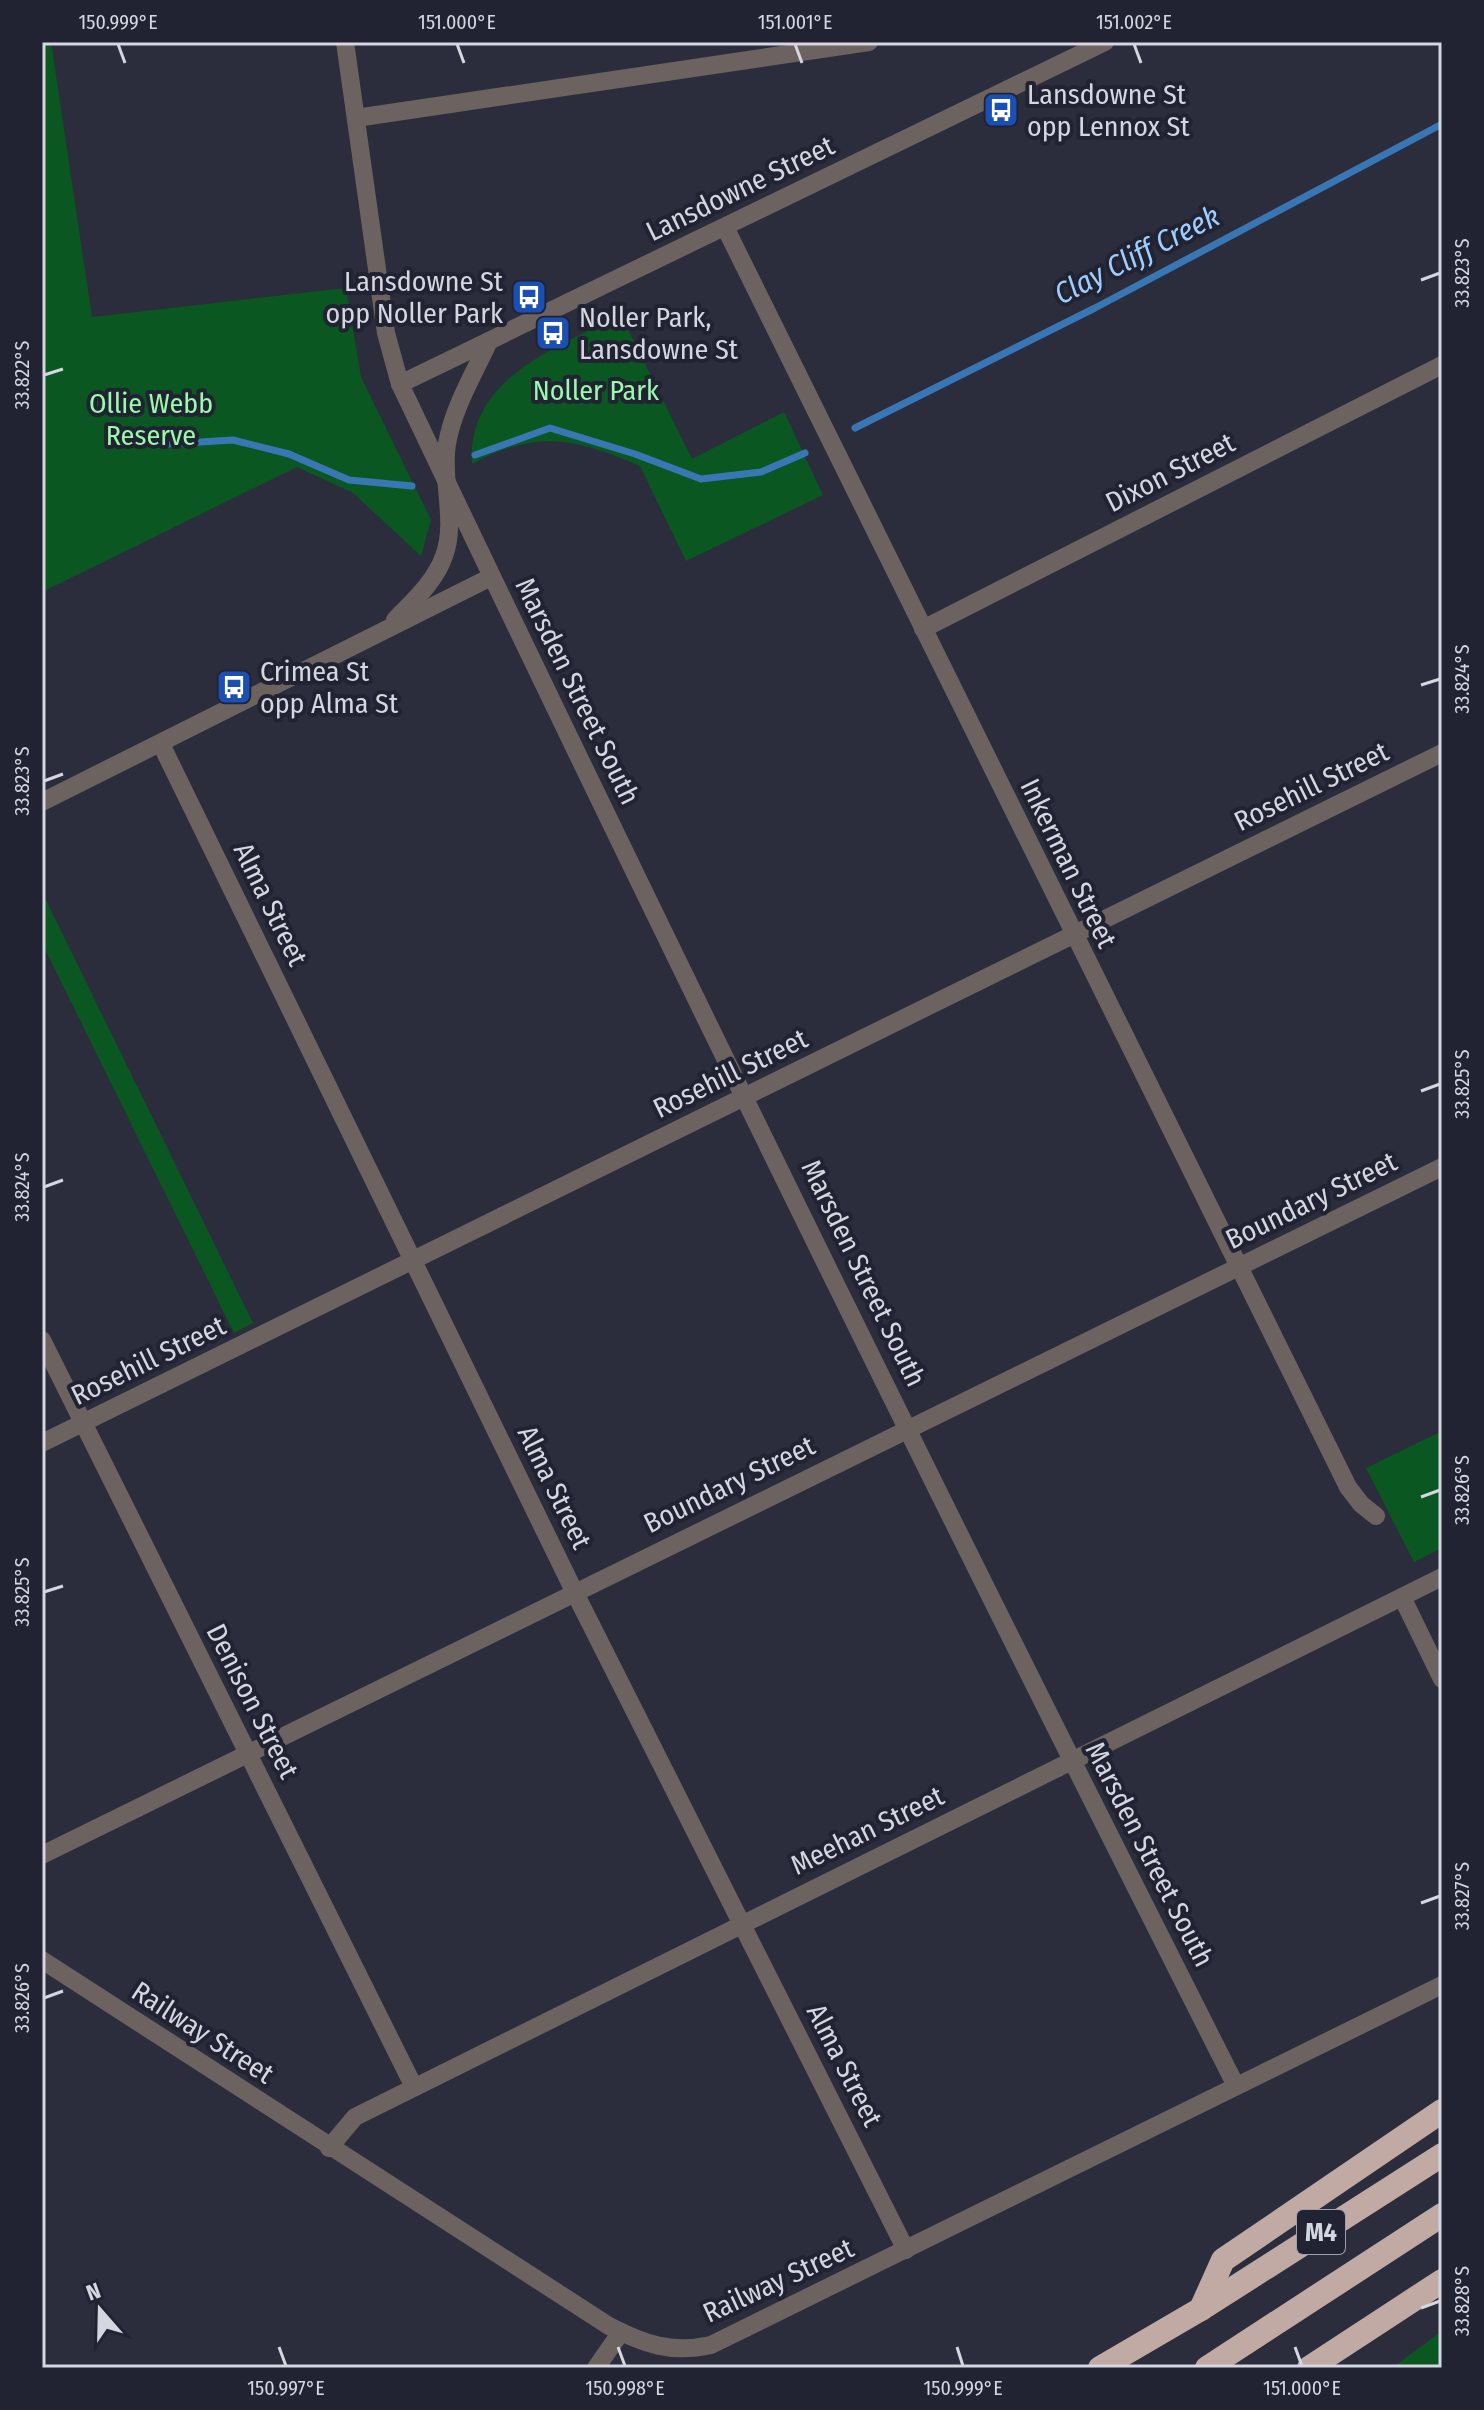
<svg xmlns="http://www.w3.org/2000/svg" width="1484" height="2410" viewBox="0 0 1484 2410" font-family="'Fira Sans Condensed',sans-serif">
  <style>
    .green { fill: #0a5722 }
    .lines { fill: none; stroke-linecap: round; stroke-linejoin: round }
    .stream { stroke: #3877b3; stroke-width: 7 }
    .street { stroke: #6c6360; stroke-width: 18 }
    .highway { stroke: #c1aaa4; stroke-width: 24 }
    .ticks { fill: none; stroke: #d4d6e0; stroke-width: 3 }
    .labels { text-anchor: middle; stroke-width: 8; stroke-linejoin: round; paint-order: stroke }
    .shield { fill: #212332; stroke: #9ea0ac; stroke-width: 2 }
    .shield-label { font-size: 26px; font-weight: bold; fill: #d4d6e0 }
    .poi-label { font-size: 28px; fill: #d4d6e0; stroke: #212332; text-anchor: start }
    .street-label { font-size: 28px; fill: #d4d6e0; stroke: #212332 }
    .park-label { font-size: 28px; fill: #99faa9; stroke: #212332 }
    .water-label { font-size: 30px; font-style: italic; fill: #9dceff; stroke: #212332 }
    .neatline { fill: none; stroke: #d4d6e0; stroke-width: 3 }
    .ticks-label { font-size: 20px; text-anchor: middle; fill: #d4d6e0 }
  </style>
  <rect width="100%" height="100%" fill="#2b2d3c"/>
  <g class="green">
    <polygon points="42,42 51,42 92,317 346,288 361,377 431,520 421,556 353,493 297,467 42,592"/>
    <path d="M 621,315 L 692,459 L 784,412 L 823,495 L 686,561 L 640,466 C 575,438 538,429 472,464 C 466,378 558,347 621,315 Z"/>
    <polygon points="42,892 253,1323 234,1333 42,943"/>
    <polygon points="1442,1431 1442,1548 1414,1562 1366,1468"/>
    <polygon points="1442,2331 1442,2368 1392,2368"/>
  </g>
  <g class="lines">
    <g class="stream">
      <polyline points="855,428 1095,308 1442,124"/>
      <polyline points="152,445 233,440 289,454 349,480 412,486"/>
      <polyline points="475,455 550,428 635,454 701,479 761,472 805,453"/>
    </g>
    <g class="street">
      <path d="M 345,42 L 386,333 L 400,384 C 672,955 951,1523 1236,2086"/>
      <polyline points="356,118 869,42"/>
      <polyline points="725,227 1348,1487 1361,1504 1376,1516"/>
      <polyline points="400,384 1105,42"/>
      <path d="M 395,620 C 413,601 435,582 444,556 C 457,522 441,480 447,444 C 453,408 474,374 489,341"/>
      <polyline points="923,629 1442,365"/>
      <polyline points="161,744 574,1591 906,2250"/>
      <polyline points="42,802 491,577"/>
      <polyline points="42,1340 414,2087"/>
      <polyline points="42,1443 1442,753"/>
      <polyline points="1402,1597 1442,1679"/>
      <polyline points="42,1855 1442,1167"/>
      <path d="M 42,1960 L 609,2326 C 644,2344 671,2354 711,2345 L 1442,1985"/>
      <polyline points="329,2148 355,2117 1442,1577"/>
      <polyline points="596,2368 621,2332"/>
    </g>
    <g class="highway">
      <polyline points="1201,2309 1223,2260 1442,2111"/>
      <polyline points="1100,2368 1201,2309 1442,2155"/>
      <polyline points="1207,2368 1442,2215"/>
      <polyline points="1309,2368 1442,2281"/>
    </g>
  </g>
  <path class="ticks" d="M 118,44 L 125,63M 457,44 L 464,63M 795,44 L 802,63M 1134,44 L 1141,63M 1421,280 L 1440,273M 44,375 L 63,369M 1421,685 L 1440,679M 44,781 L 63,774M 1421,1091 L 1440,1084M 44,1187 L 63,1180M 1421,1497 L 1440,1490M 44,1592 L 63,1586M 1421,1903 L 1440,1896M 44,1998 L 63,1991M 1421,2308 L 1440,2301M 279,2347 L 286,2366M 618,2347 L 625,2366M 957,2347 L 963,2366M 1295,2347 L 1302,2366"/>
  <defs>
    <symbol id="bus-square" viewBox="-11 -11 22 22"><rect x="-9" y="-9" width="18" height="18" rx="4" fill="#1a4fb4" stroke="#212332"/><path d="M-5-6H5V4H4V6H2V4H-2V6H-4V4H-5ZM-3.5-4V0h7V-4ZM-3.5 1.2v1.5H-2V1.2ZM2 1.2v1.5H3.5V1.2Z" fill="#fff"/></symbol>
  </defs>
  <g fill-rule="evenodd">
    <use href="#bus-square" x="981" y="90" width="40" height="40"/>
    <use href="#bus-square" x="509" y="277" width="40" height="40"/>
    <use href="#bus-square" x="533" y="313" width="40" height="40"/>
    <use href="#bus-square" x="214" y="667" width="40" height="40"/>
  </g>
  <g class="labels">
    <rect class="shield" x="1297" y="2210" width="48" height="44" rx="6"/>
    <g class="shield-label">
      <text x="1321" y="2241">M4</text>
    </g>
    <g class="poi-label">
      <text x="1027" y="104">Lansdowne St<tspan x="1027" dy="32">opp Lennox St</tspan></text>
      <text x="503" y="291" text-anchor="end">Lansdowne St<tspan x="503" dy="32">opp Noller Park</tspan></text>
      <text x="579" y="327">Noller Park,<tspan x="579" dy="32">Lansdowne St</tspan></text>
      <text x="260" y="681">Crimea St<tspan x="260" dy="32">opp Alma St</tspan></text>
    </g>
    <g class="street-label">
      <text transform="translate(740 188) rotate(-26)" y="10">Lansdowne Street</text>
      <text transform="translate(1170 472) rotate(-27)" y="10">Dixon Street</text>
      <text transform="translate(578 691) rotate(64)" y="10">Marsden Street South</text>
      <text transform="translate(1311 786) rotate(-26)" y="10">Rosehill Street</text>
      <text transform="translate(1069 863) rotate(64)" y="10">Inkerman Street</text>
      <text transform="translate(271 904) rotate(64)" y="10">Alma Street</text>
      <text transform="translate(730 1073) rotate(-26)" y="10">Rosehill Street</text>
      <text transform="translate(1311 1200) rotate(-26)" y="10">Boundary Street</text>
      <text transform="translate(864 1273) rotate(64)" y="10">Marsden Street South</text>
      <text transform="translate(148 1360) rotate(-26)" y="10">Rosehill Street</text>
      <text transform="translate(729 1484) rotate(-26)" y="10">Boundary Street</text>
      <text transform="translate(555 1487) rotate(64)" y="10">Alma Street</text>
      <text transform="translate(253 1701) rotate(63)" y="10">Denison Street</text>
      <text transform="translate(867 1830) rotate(-26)" y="10">Meehan Street</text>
      <text transform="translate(1150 1854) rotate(63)" y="10">Marsden Street South</text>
      <text transform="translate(203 2032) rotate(33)" y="10">Railway Street</text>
      <text transform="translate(845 2065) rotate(63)" y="10">Alma Street</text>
      <text transform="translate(778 2280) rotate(-25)" y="10">Railway Street</text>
    </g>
    <g class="park-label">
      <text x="596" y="400">Noller Park</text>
      <text x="151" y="413">Ollie Webb<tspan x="151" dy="32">Reserve</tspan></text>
    </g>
    <g class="water-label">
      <text transform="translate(1137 255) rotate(-27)" y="10">Clay Cliff Creek</text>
    </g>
  </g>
  <rect width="1484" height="2410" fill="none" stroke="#212332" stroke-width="88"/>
  <g transform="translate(100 2310) rotate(340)" stroke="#212332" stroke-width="6" paint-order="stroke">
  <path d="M0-6L14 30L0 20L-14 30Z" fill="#d4d6e0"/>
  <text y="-12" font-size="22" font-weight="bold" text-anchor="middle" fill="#d4d6e0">N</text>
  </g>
  <rect x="44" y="44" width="1396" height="2322" class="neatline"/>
  <g class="ticks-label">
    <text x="118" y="29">150.999°E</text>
    <text x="457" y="29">151.000°E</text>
    <text x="795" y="29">151.001°E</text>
    <text x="1134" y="29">151.002°E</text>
    <text transform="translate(1462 273) rotate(-90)" y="7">33.823°S</text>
    <text transform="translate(22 375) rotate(-90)" y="7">33.822°S</text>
    <text transform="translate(1462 679) rotate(-90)" y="7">33.824°S</text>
    <text transform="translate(22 781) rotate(-90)" y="7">33.823°S</text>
    <text transform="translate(1462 1084) rotate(-90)" y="7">33.825°S</text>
    <text transform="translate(22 1187) rotate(-90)" y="7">33.824°S</text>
    <text transform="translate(1462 1490) rotate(-90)" y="7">33.826°S</text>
    <text transform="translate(22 1592) rotate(-90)" y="7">33.825°S</text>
    <text transform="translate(1462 1896) rotate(-90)" y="7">33.827°S</text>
    <text transform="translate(22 1998) rotate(-90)" y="7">33.826°S</text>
    <text transform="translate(1462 2301) rotate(-90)" y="7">33.828°S</text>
    <text x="286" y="2395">150.997°E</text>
    <text x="625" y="2395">150.998°E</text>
    <text x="963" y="2395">150.999°E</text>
    <text x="1302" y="2395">151.000°E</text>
  </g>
</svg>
